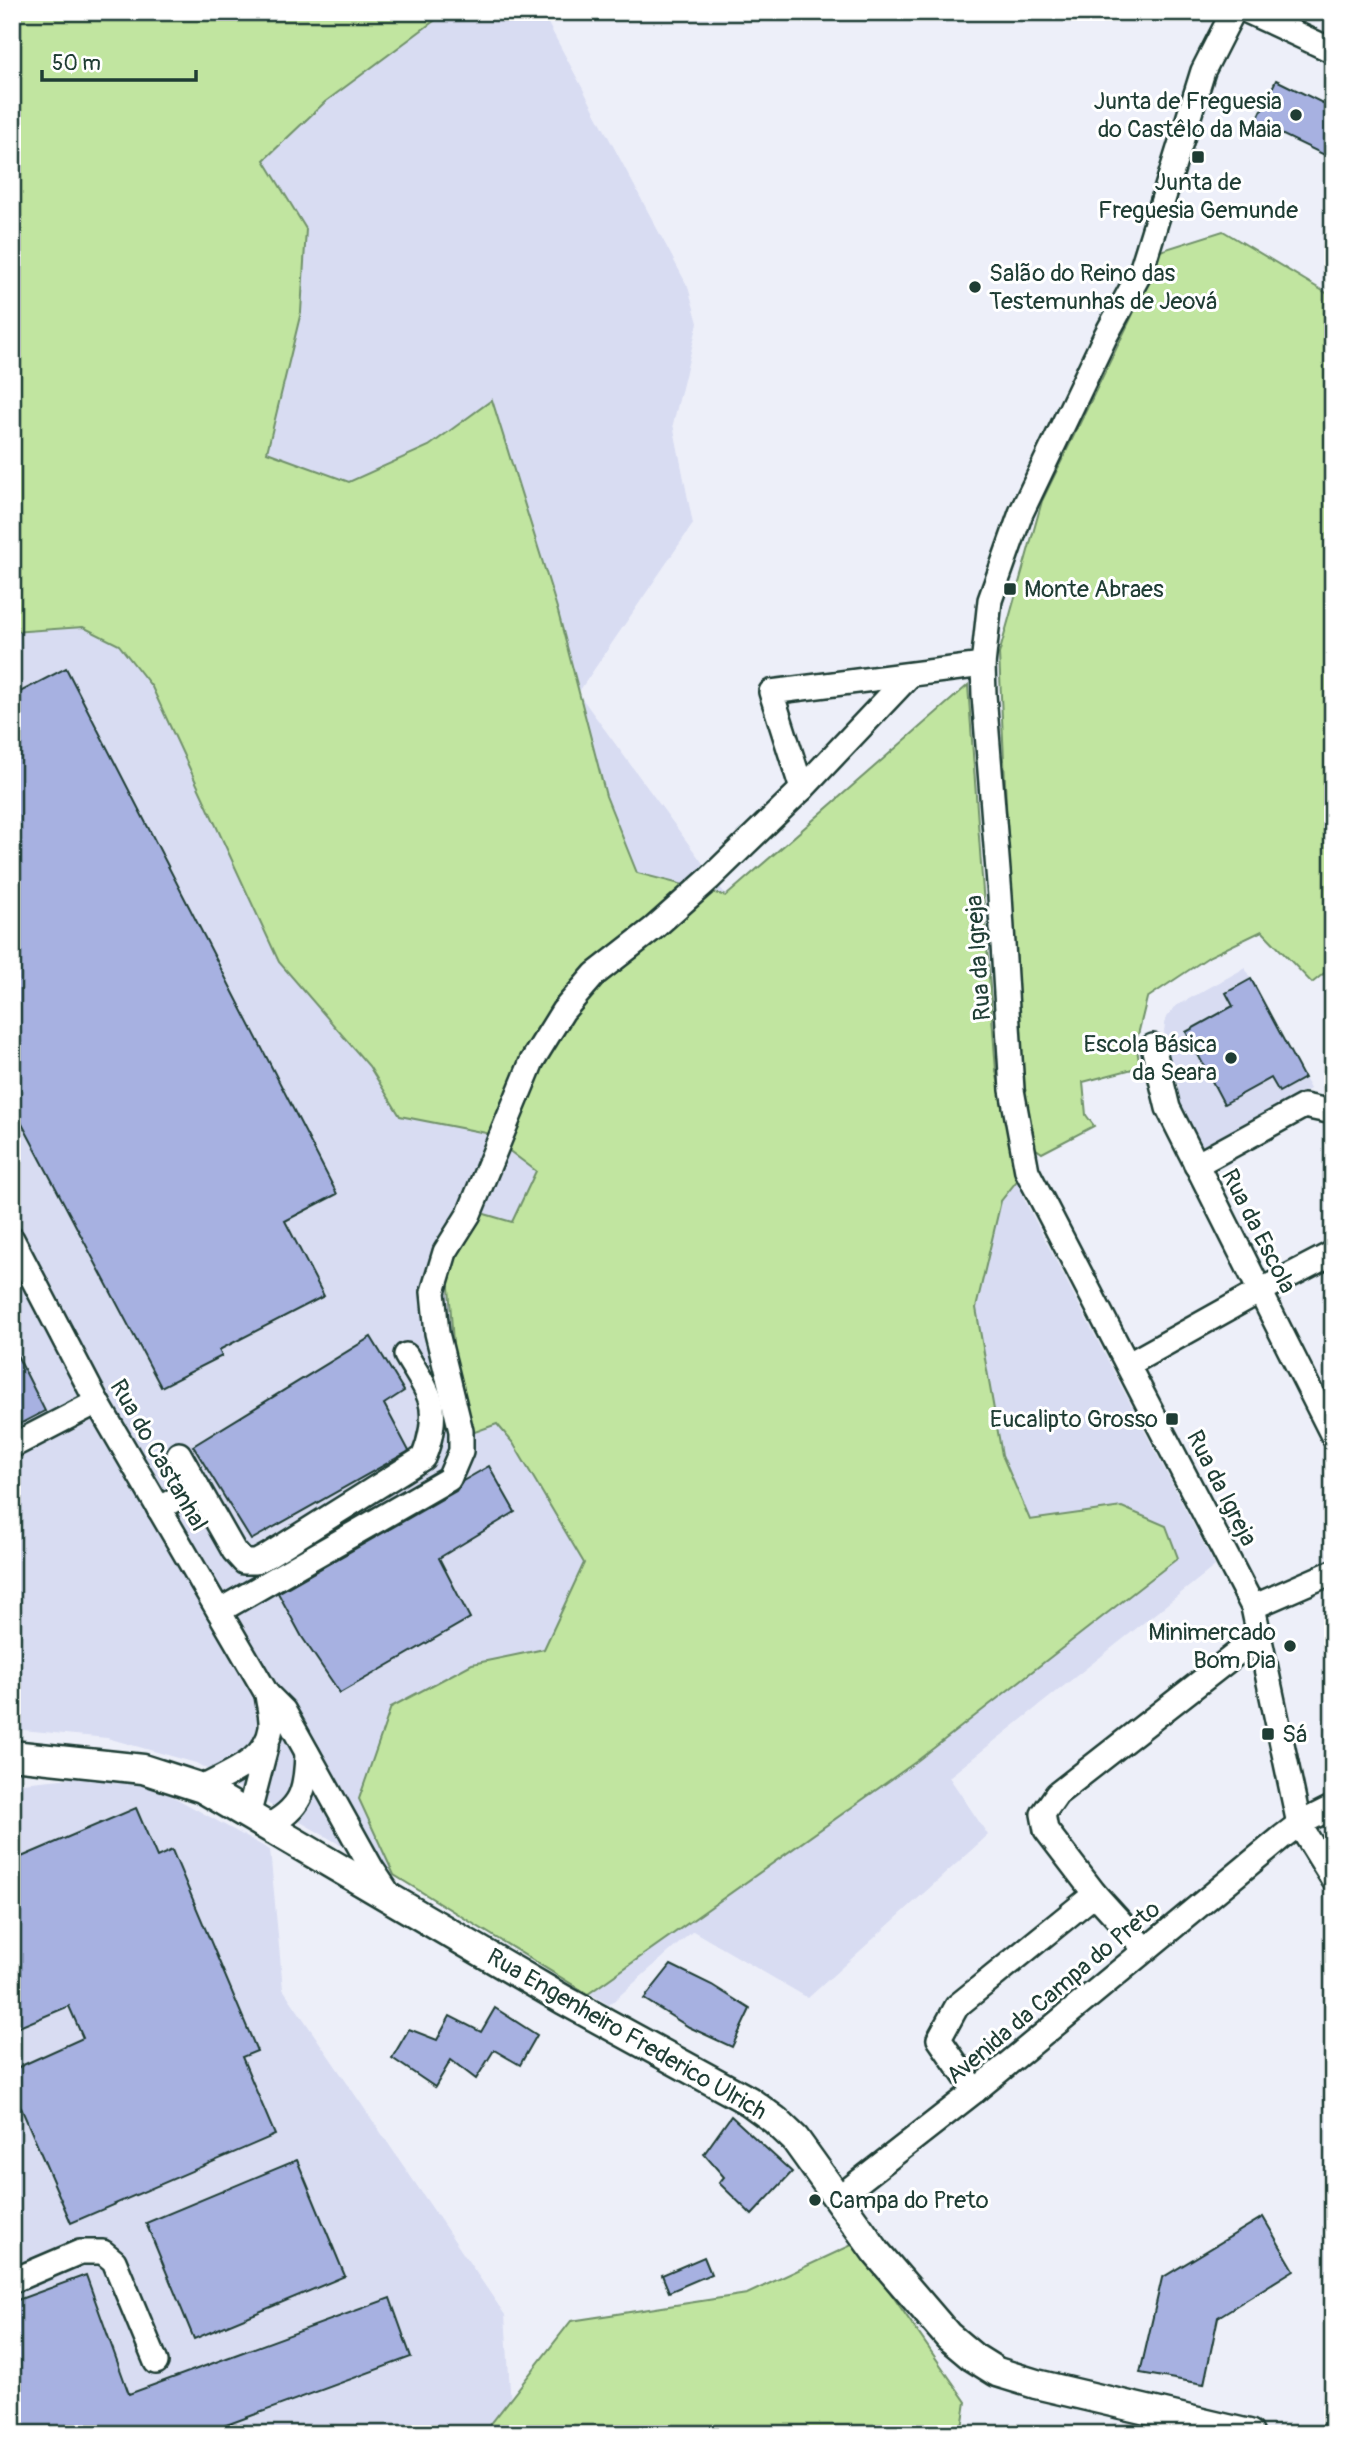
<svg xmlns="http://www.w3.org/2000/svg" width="1345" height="2446" viewBox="0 0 1345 2446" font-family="Pangolin,sans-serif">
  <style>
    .built { fill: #d8dcf2 }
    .green { fill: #c1e5a0; stroke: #70916a; stroke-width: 2 }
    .building { fill: #a7b1e1; stroke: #1f3d34; stroke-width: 2 }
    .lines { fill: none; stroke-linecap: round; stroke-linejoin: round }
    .minor-casing { stroke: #1f3d34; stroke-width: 28 }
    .major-casing { stroke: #1f3d34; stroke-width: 33 }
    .minor { stroke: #fff; stroke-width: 23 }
    .major { stroke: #fff; stroke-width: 28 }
    .poi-dot { fill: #1f3d34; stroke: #fff; stroke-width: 2.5 }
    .labels { text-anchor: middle; stroke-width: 6; stroke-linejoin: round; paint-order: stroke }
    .poi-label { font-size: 24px; fill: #1f3d34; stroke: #fff; text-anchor: end }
    .street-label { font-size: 24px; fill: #1f3d34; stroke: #fff }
  </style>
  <rect width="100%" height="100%" fill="#edeff9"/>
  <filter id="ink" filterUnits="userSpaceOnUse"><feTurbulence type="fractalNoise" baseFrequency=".0143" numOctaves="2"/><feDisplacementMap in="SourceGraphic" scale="14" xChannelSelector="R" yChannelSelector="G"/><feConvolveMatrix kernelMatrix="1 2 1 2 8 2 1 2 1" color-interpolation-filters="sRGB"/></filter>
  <g filter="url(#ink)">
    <g class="built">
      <polygon points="12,12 542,12 688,287 698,323 673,424 693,524 578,693 726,895 968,685 996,1071 1024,1199 1215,1566 949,1777 988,1835 808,1998 693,1931 609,2005 394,1875 196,1763 107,1738 12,1729"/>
      <polygon points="1245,968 1310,1089 1202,1146 1197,1146 1175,1096 1179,1085 1172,1078 1164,1031 1166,1017 1176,1006"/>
      <polygon points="90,1776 152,1785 270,1850 283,1989 505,2315 513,2434 12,2434 12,1784"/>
    </g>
    <g class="green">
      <polygon points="12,12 446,12 325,102 264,160 306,229 301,312 267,452 349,482 429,446 492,400 557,608 606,796 637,873 726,896 968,685 996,1071 1019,1178 1001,1201 976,1308 1002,1455 1030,1520 1122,1507 1166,1526 1178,1558 917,1761 588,1994 394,1875 359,1799 391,1707 472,1664 544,1649 584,1563 513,1443 497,1424 472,1433 455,1371 448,1273 481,1213 512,1222 536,1171 486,1133 400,1116 369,1066 279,962 152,687 119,645 83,627 12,632"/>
      <polygon points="1223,231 1333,297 1333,966 1312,983 1262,931 1210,956 1147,998 1136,1043 1140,1067 1083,1082 1086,1115 1094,1126 1042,1153 1029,1144 1011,909 999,654 1042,501 1133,314 1160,251"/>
      <polygon points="856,2243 966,2402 961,2434 483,2434 571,2321 747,2294"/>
    </g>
    <g class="building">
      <polygon points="1276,80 1333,108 1333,159 1256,122"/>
      <polygon points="66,668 337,1194 285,1221 324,1296 219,1350 222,1356 161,1387 12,1105 12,696"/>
      <polygon points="1251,979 1304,1078 1279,1092 1271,1078 1224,1104 1186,1032 1233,1006 1226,993"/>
      <polygon points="371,1337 404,1391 384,1404 409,1451 251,1540 193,1446"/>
      <polygon points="12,1345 45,1411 12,1428"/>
      <polygon points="489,1466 515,1512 439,1558 470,1618 340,1693 302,1637 278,1593 456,1491 463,1481"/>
      <polygon points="136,1808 157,1857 172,1850 257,2051 242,2057 275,2135 71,2223 12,2087 12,2070 83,2038 69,2006 12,2030 12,1861"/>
      <polygon points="671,1965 712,1985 750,2009 732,2047 689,2027 644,1999"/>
      <polygon points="495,2008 537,2035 520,2065 494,2050 476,2079 451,2060 435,2087 392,2058 409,2029 437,2040 450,2016 481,2032"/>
      <polygon points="731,2116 792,2172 752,2215 719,2183 724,2177 704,2154"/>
      <polygon points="297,2160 345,2276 194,2339 146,2223"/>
      <polygon points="1263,2217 1294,2270 1218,2317 1204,2384 1140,2373 1162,2278"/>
      <polygon points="704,2257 711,2274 669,2292 662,2275"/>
      <polygon points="86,2275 129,2394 390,2298 411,2357 202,2434 12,2434 12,2302"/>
    </g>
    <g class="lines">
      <defs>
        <g id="minor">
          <polyline points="1233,12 1203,71 1141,271 1106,335 1021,513 990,600 983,665 984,695 1000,896 1012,1090 1027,1171 1253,1607 1299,1824 1333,1879"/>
          <polyline points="1249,12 1333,51"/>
          <polyline points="802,789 771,692 983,665"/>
          <polyline points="1153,1046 1168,1108 1333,1436"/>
          <polyline points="1196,1165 1304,1106 1333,1112"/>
          <polyline points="12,1239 97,1402 267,1694 284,1711 372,1869 390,1896"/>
          <polyline points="1129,1364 1260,1291 1333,1253"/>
          <polyline points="12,1446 97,1402"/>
          <polyline points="179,1454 197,1486"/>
          <path d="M 159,1509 L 197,1486 L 234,1551 L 244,1562 L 256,1562 L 267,1556 L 423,1458 C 430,1442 436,1417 430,1399 C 425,1384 414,1369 406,1355"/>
          <polyline points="1253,1607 1333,1572"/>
          <polyline points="219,1611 449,1479 461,1451 461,1431 437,1333 433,1292 445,1252 469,1214 532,1061 563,1011 595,974 654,928 709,879 802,789 910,675"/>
          <path d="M 202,1788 C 228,1773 266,1762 271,1728 C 272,1717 268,1704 267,1694"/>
          <polyline points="248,1816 266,1747"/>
          <path d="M 266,1827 C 302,1808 306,1791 307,1753"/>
          <polyline points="1145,1949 1095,1894 1046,1830 1043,1814 1057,1794 1259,1636"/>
          <polyline points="975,2091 939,2039 957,2006 1095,1894"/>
          <polyline points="838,2198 975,2091 1282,1837 1299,1824 1333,1807"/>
          <polyline points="12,2281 80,2252 103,2252 114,2261 156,2362"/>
        </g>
        <polyline id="major" points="12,1755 143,1769 202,1788 564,2000 749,2101 775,2120 795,2139 876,2252 948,2336 973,2357 997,2372 1036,2384 1249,2434"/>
      </defs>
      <use href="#minor" class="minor-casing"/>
      <use href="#major" class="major-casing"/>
      <use href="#minor" class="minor"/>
      <use href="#major" class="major"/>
    </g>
  </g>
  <g class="poi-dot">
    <circle cx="1296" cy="115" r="7"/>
    <rect x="1191" y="150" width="14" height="14" rx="3.5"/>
    <circle cx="975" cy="287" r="7"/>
    <rect x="1003" y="582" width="14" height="14" rx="3.5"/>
    <circle cx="1231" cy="1058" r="7"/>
    <rect x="1165" y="1412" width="14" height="14" rx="3.5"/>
    <circle cx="1290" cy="1646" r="7"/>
    <rect x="1261" y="1727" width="14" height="14" rx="3.5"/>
    <circle cx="815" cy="2200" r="7"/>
  </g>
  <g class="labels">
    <g class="poi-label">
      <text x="1282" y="109">Junta de Freguesia<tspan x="1282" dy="28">do Castêlo da Maia</tspan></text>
      <text x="1198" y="190" text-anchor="middle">Junta de<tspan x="1198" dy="28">Freguesia Gemunde</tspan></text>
      <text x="989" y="281" text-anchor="start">Salão do Reino das<tspan x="989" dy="28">Testemunhas de Jeová</tspan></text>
      <text x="1024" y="597" text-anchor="start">Monte Abraes</text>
      <text x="1217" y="1052">Escola Básica<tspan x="1217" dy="28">da Seara</tspan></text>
      <text x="1158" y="1427">Eucalipto Grosso</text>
      <text x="1276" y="1640">Minimercado<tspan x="1276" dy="28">Bom Dia</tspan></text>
      <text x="1282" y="1742" text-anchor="start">Sá</text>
      <text x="829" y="2208" text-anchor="start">Campa do Preto</text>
    </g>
    <g class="street-label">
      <text transform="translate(978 958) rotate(-94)" y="8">Rua da Igreja</text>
      <text transform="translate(1259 1231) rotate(63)" y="8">Rua da Escola</text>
      <text transform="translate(159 1455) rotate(60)" y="8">Rua do Castanhal</text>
      <text transform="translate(1222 1488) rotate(63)" y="8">Rua da Igreja</text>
      <text transform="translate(1053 1992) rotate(-40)" y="8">Avenida da Campa do Preto</text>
      <text transform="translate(627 2034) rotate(30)" y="8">Rua Engenheiro Frederico Ulrich</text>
    </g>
  </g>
  <rect width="1345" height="2446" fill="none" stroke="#fff" stroke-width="42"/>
  <rect x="21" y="21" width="1303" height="2404" fill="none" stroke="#1f3d34" stroke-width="2.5" filter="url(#ink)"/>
  <path d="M42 70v10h154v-10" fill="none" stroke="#1f3d34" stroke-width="3.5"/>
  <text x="52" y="70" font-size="21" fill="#1f3d34" stroke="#ffffff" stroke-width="5" paint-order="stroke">50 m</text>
</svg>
